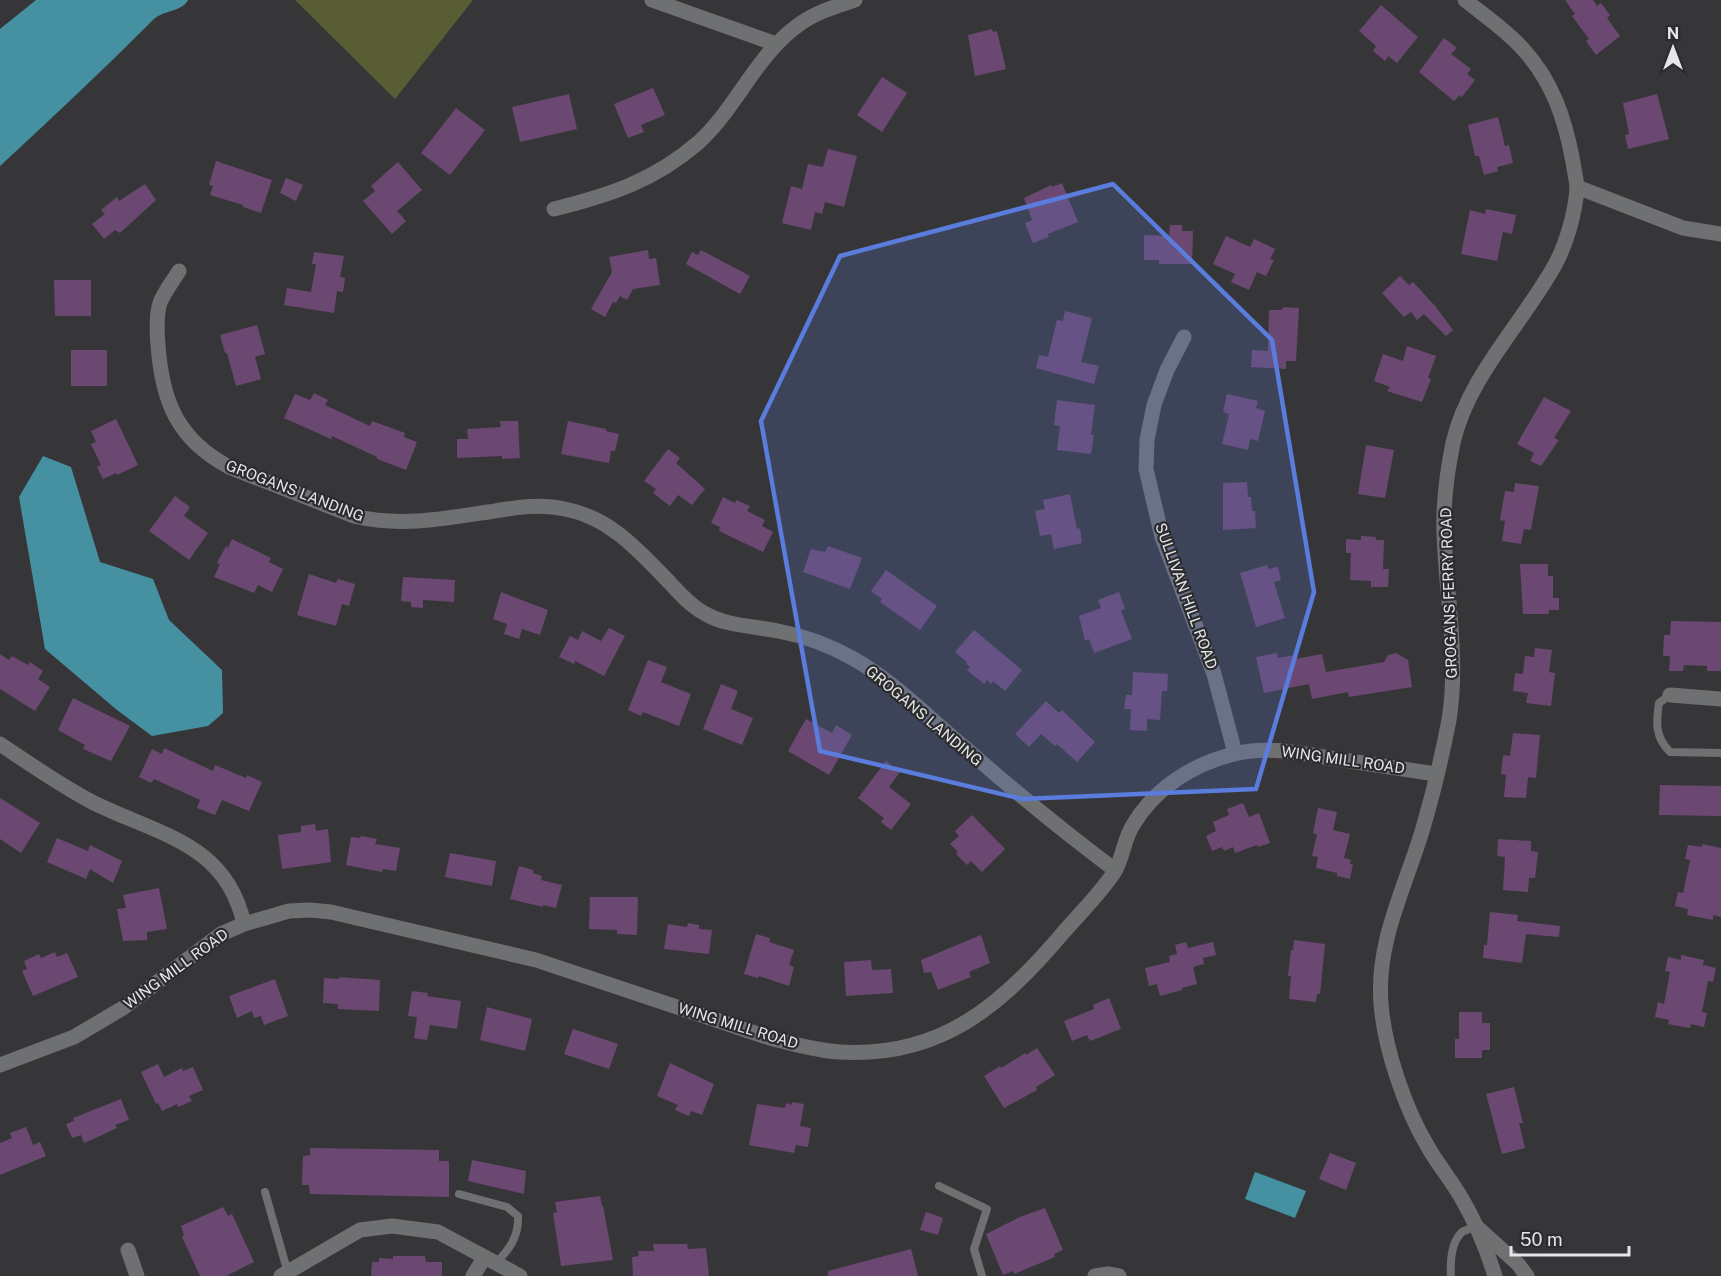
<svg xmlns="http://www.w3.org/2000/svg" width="1721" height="1276" viewBox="0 0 1721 1276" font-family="'Public Sans',sans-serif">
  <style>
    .green { fill: #595d34 }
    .water { fill: #4590a1 }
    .building { fill: #6b4871 }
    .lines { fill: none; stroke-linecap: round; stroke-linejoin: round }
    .lane { stroke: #6f7071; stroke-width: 8 }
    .street { stroke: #6f7071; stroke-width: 15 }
    .marked { fill: #597cdd; fill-opacity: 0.2; stroke: #597cdd; stroke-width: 4.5; stroke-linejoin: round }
    .labels { text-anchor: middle; stroke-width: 4.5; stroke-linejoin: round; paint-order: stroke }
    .street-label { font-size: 15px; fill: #e5e6e8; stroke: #2c2c2f }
  </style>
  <rect width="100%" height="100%" fill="#363639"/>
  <polygon class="green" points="295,0 473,0 395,99"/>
  <g class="water">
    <path d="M 36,0 L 188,0 C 182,12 163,10 153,20 C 103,70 52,118 0,166 L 0,29 Z"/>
    <polygon points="43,456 71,467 100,562 153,579 169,620 222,670 223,713 208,726 152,736 117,710 45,649 19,497"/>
    <polygon points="1255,1172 1306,1191 1295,1218 1245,1199"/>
  </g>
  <g class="building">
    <polygon points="1565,0 1593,0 1597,6 1601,3 1610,15 1607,18 1620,36 1596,55 1586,41 1589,39 1572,16 1575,14"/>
    <polygon points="1381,5 1418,37 1397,63 1388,56 1385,61 1373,51 1376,46 1359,31"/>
    <polygon points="992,29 993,32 997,31 1006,69 975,76 968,35"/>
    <polygon points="1444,38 1457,48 1451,54 1471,69 1467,74 1475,80 1461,98 1460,95 1454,101 1419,72"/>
    <polygon points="882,77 907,93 882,132 857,115"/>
    <polygon points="653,88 665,115 641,125 644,132 628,138 614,104"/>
    <polygon points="569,94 577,129 520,142 512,107"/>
    <polygon points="1657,94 1669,139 1628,149 1625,135 1629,134 1623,103"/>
    <polygon points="456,108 485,130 450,175 421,153"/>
    <polygon points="1498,117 1505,146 1509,145 1513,163 1497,167 1498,171 1484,175 1479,156 1475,156 1468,125"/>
    <polygon points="828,149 857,156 844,207 825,202 822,214 815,212 811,230 782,223 791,186 802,189 808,164 823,167"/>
    <polygon points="216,161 272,180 261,213 243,207 243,205 210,195 213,186 209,185"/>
    <polygon points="398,162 422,190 397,211 406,221 392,234 363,201 375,191 371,186"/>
    <polygon points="286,178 303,185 296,201 280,193"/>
    <polygon points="1062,183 1078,222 1048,234 1049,237 1033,243 1025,223 1032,220 1024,198 1051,185 1052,187"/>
    <polygon points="145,184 156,200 120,233 115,230 104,239 92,224 105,214 101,210 117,197 119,201"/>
    <polygon points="1486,209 1516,215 1512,234 1503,232 1497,261 1461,254 1470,210 1485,214"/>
    <polygon points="1170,225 1182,225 1182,231 1193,231 1192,264 1159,264 1159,260 1144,260 1144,235 1169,236"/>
    <polygon points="1226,236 1250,247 1254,239 1275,249 1270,259 1274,260 1266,276 1257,272 1249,290 1231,282 1235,274 1213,264"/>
    <polygon points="648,250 649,259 656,258 660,285 633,289 627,300 620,296 616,303 613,302 605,317 591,309 612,272 609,257"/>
    <polygon points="701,250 750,276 740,294 686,264 692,252 698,255"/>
    <polygon points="314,252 344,256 340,277 345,278 343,292 337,291 334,313 284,305 287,288 311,292 316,264 312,264"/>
    <polygon points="1400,276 1409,285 1413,282 1436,307 1453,330 1446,336 1424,314 1417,320 1411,312 1404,317 1382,293"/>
    <polygon points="54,280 91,280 91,316 55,316"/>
    <polygon points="1283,307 1299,308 1296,361 1286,361 1286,369 1251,367 1252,350 1268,351 1269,310 1282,310"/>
    <polygon points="1065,311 1092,318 1081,362 1099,366 1094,384 1036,368 1039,355 1048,357 1057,320 1063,321"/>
    <polygon points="257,325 265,354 255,357 261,379 236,386 227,353 225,353 220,335"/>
    <polygon points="1407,346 1436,356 1428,378 1431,379 1422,402 1387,391 1390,387 1374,381 1383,354 1403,361"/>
    <rect x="71" y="350" width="36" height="36"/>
    <polygon points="314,393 328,400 325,405 370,426 372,421 405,433 404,437 417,442 406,470 377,459 377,457 332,436 331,439 284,418 295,394 310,400"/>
    <polygon points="1227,394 1258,401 1256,408 1265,411 1258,441 1250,439 1248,450 1222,444 1229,414 1223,412"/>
    <polygon points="1544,397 1571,411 1554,438 1559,440 1541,466 1530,461 1534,453 1517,444"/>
    <polygon points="1057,400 1095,405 1091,435 1094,435 1091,454 1057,450 1060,426 1054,425"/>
    <polygon points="116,419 138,465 117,475 116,473 103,479 97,467 101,465 91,444 96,442 91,431"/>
    <polygon points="500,421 518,421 520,458 502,459 502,456 457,458 457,439 468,439 467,429 501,427"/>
    <polygon points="568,421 606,429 606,431 619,434 615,451 611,451 609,463 561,454"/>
    <polygon points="1366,445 1394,450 1385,498 1358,494"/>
    <polygon points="668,449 680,458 676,463 705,489 692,505 678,495 670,506 653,493 656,489 644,481"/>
    <polygon points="1247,482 1248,497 1251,497 1252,511 1255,511 1256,528 1223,530 1223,483"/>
    <polygon points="1515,483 1539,486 1531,530 1524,529 1521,544 1502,541 1505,521 1500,520 1505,491 1514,492"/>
    <polygon points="1070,494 1077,529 1080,528 1082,543 1054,549 1051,534 1040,536 1035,511 1045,509 1043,500"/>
    <polygon points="175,496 190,507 184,516 208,533 189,560 149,531"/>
    <polygon points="723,497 735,503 736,500 750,506 747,511 765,520 762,526 773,532 763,552 719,531 720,527 711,523"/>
    <polygon points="1361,536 1376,537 1376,540 1384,540 1383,569 1389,569 1388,587 1371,587 1371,581 1350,580 1351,553 1346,553 1346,539 1361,540"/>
    <polygon points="232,539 271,558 269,562 283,569 272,592 258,585 254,593 214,577 220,564 217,563 226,546 228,548"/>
    <polygon points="828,546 862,558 850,589 803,572 811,549 825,552"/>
    <polygon points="1520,564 1548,564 1548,576 1553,576 1553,598 1559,598 1559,610 1549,610 1549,614 1523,614"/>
    <polygon points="1267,565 1268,569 1278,567 1281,580 1274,582 1285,618 1256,627 1240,573"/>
    <polygon points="886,570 937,606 920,630 880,602 882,599 871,591"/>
    <polygon points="309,574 336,583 338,579 355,584 349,606 342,604 336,626 297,615"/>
    <polygon points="403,577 455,580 454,602 423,600 423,608 411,607 411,602 401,601"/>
    <polygon points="501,592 548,610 540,635 522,629 519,639 504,634 507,624 493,619"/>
    <polygon points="1119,592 1125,609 1121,611 1132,639 1094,653 1089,639 1085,641 1079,616 1101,608 1098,600"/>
    <polygon points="1671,621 1721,622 1721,671 1707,671 1707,666 1684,665 1683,671 1669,671 1670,656 1663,656 1664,635 1670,635"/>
    <polygon points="609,628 625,636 604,676 575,661 574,664 559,657 570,636 578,640 582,631 601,641"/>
    <polygon points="974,630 1022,670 1005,691 993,681 991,684 987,680 984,684 967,670 970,667 966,664 967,662 955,652"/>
    <polygon points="1535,648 1552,650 1549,672 1555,673 1551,706 1526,703 1528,693 1513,691 1515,673 1523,674 1525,656 1534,657"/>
    <polygon points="1277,653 1278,658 1295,655 1295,659 1322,654 1326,672 1384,662 1388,655 1396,653 1408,660 1412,687 1349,697 1348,692 1312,699 1309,684 1264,693 1256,657"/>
    <polygon points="0,654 9,660 12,656 28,665 30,662 43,671 38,679 50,687 35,711 0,689"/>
    <polygon points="648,660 667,667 661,682 691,694 679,726 643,712 641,716 628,710"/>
    <polygon points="1133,672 1168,674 1167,691 1162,691 1160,720 1147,719 1147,731 1130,730 1131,709 1124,709 1126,695 1132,695"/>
    <polygon points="721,684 738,691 731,709 753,718 742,745 703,729"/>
    <polygon points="73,698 130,726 111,761 83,749 85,745 58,730"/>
    <polygon points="1046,701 1059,713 1062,710 1095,742 1077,762 1057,744 1055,746 1041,734 1029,747 1015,734"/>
    <polygon points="806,719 832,733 836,725 852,735 829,775 788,751"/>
    <polygon points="1513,733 1540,735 1536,778 1528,777 1526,798 1504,797 1506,775 1501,774 1503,755 1510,756"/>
    <polygon points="164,748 213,771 215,765 246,778 247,775 262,782 249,811 222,800 215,815 197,808 200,800 154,779 151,783 139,777 152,749 162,754"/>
    <polygon points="886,761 900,772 889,787 911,804 891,830 881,822 884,818 858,798"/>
    <polygon points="1660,785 1721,786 1721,816 1659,815"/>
    <polygon points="0,798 40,823 21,853 0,839"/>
    <polygon points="1243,803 1249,817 1259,813 1270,843 1258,847 1257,845 1235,853 1233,847 1224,851 1222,847 1212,851 1206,836 1216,831 1213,822 1229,815 1227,809"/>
    <polygon points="1318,808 1337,812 1333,830 1350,834 1344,858 1351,860 1350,864 1353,864 1350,879 1337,876 1337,873 1316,868 1318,857 1312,856 1317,835 1313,833"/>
    <polygon points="972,815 1005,849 982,872 971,861 967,865 956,854 958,852 950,844 959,836 955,831"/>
    <polygon points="315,824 316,831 328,829 331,862 282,869 278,835 301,832 301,826"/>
    <polygon points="361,836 377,839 375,844 400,848 396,871 383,869 382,872 346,865 351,837 360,838"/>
    <polygon points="57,838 88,851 90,845 122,861 113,883 90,869 86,879 47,862"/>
    <polygon points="1498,839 1531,841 1531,851 1538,852 1535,878 1529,878 1528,892 1503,890 1505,857 1497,856"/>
    <polygon points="1702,844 1721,848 1721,917 1713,915 1713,920 1687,915 1688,909 1675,906 1678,892 1683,893 1690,860 1685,859 1688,845 1702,847"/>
    <polygon points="450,853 496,861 492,886 445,877"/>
    <polygon points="519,866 533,870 533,873 542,876 541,880 562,885 556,908 543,905 543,907 510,899"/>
    <polygon points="159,888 167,929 147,932 147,940 123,941 117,909 126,908 123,895"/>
    <polygon points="590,897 638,897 637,935 617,934 617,930 589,929"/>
    <polygon points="1490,912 1518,915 1517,921 1560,926 1559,937 1526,934 1522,963 1483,958 1484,945 1487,945"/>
    <polygon points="688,923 699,925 699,929 712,930 709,954 664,949 668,924 687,927"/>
    <polygon points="756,934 770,938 769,942 794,950 789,965 794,967 789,986 759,976 758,978 744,974"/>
    <polygon points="981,935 990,963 969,972 971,977 938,990 931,972 924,973 921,960"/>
    <polygon points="1294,940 1325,944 1320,994 1317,994 1316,1002 1289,999 1291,976 1288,976 1291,950 1293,950"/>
    <polygon points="1186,942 1188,948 1213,942 1216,955 1203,958 1204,964 1193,967 1197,984 1182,988 1182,990 1160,996 1157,984 1149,986 1145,968 1170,962 1169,956 1177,954 1175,945"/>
    <polygon points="55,952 57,957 67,953 78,977 33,996 22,971 27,969 24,961 39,954 41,958"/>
    <polygon points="1681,955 1704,960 1703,965 1716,968 1713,982 1708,981 1702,1012 1707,1013 1704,1027 1691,1024 1690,1028 1668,1024 1669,1020 1655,1017 1658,1002 1664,1004 1670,972 1665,971 1668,957 1681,960"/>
    <polygon points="871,960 872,970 891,969 893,993 846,996 844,962"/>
    <polygon points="339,977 380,980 379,1011 338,1009 338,1004 323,1003 324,978 339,979"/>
    <polygon points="275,979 288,1016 264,1025 261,1016 254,1018 252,1011 237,1018 229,996"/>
    <polygon points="412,991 428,993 427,996 461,1001 457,1029 430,1025 427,1040 414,1038 417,1017 408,1016"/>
    <polygon points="1109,998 1121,1029 1090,1041 1087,1035 1072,1041 1064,1021 1094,1009 1093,1005"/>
    <polygon points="487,1007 532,1019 525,1051 480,1040"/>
    <polygon points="1459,1012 1482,1012 1482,1023 1490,1023 1490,1050 1482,1050 1482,1058 1455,1058 1455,1039 1459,1039"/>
    <polygon points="573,1029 618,1044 609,1069 564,1054"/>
    <polygon points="1037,1048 1055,1075 1036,1087 1037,1090 1004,1108 984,1076 1000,1066 1001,1068 1025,1053 1026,1055"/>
    <polygon points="670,1063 714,1084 702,1115 691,1111 689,1116 675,1110 678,1105 657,1096"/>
    <polygon points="158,1064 164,1077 182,1068 183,1071 193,1067 203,1090 189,1096 192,1101 178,1107 177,1104 162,1111 158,1103 156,1104 141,1072"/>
    <polygon points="1514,1087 1523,1123 1519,1123 1525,1148 1502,1154 1486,1094"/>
    <polygon points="121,1099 129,1120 115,1125 117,1128 102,1135 84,1143 81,1135 72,1138 66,1124 74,1121 73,1118"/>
    <polygon points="792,1102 804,1104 800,1126 811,1128 808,1147 796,1145 794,1153 749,1145 757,1104 785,1108 786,1103 792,1105"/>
    <polygon points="26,1127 33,1145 40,1142 46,1156 0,1175 0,1143 12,1138 10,1133"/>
    <polygon points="310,1148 439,1150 439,1161 449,1161 449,1197 310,1194 309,1185 302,1185 303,1156 310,1155"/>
    <polygon points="1330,1153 1356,1163 1346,1190 1319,1179"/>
    <polygon points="472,1160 526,1171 524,1194 468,1181"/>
    <polygon points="600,1196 602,1206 603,1206 613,1260 561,1266 553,1213 557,1212 555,1202"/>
    <polygon points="223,1207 228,1216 232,1214 254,1262 226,1276 200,1276 182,1237 184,1235 181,1226"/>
    <polygon points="1045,1208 1063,1250 1054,1254 1055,1257 1014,1274 1013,1271 1003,1275 986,1234 1020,1217"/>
    <polygon points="926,1212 943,1218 938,1235 920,1230"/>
    <polygon points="653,1244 687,1244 688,1249 706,1248 709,1276 633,1276 632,1257 639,1256 638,1251 654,1251"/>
    <polygon points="911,1249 918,1276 828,1276 828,1271"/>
    <polygon points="393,1256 425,1256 426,1262 442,1262 442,1276 371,1276 372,1262 379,1262 379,1258 393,1259"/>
  </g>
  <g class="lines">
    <g class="lane">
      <path d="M 1670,695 L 1659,703 C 1656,723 1655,737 1670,752 L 1721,753"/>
      <polyline points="939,1186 987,1209 974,1249 982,1276"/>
      <polyline points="265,1192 288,1273"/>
      <path d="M 459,1194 L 507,1207 L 518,1216 C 519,1237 509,1250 495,1264"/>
      <path d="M 1451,1276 C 1450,1263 1451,1242 1462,1232 C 1466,1230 1472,1228 1477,1226"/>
    </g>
    <g class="street">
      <polyline points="652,0 776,44"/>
      <path d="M 1465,0 C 1485,16 1506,30 1523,49 C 1553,82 1565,119 1573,162 C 1574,171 1577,181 1577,189 C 1575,213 1567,242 1556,263 C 1524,322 1468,376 1453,443 C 1447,472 1443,503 1444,533 C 1446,595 1459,658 1449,720 C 1442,756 1433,794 1423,828 C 1406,886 1376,941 1381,1003 C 1384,1047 1405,1109 1428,1147 C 1438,1165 1452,1181 1462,1199 C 1476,1223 1487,1250 1495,1276"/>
      <polyline points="1577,187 1683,228 1721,234"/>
      <path d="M 554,209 C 610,195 654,181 699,142 C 737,107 755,57 797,26 C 814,13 834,7 855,0"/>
      <path d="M 179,271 C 173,281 164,292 160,303 C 156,315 157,333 158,345 C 162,401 177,439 229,467 L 354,516 C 399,527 443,519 488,512 C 514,508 539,503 565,509 C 611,518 639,551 670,583 C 680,594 691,606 704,613 C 725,626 754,626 778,631 C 805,636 831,646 854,659 C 893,681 930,719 964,747 C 1013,790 1063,831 1115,870"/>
      <polyline points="1184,337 1167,370 1154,405 1147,440 1146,469 1162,537 1214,674 1235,753"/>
      <polyline points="1670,695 1721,699"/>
      <path d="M 0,744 C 30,764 61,786 94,803 C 159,835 226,843 244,924"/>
      <path d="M 0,1065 L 74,1037 L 123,1008 L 221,934 L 244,924 L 289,911 L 310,910 L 331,912 L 536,960 L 773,1039 C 795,1044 817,1051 840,1052 C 940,1058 1001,1006 1062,934 C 1079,914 1101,893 1115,871 C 1123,857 1124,839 1133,825 C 1155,788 1193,764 1234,754 C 1268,745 1304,754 1337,759 C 1370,764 1403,769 1436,774"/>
      <polyline points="1478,1228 1518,1264 1527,1276"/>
      <polyline points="128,1250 137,1276"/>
      <polyline points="281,1276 360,1230 392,1226 438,1232 520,1276"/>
      <polyline points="473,1276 484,1258"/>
      <polyline points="1095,1276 1108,1274 1119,1276"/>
    </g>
  </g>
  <path class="marked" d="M 1113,184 L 1272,340 L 1314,592 L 1256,789 L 1022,799 L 820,751 L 761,421 L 840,256 Z"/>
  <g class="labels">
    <g class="street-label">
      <text transform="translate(295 491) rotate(21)" y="5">GROGANS LANDING</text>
      <text transform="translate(1449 593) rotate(-92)" y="5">GROGANS FERRY ROAD</text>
      <text transform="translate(1186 596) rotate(70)" y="5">SULLIVAN HILL ROAD</text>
      <text transform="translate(924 716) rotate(40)" y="5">GROGANS LANDING</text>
      <text transform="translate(1343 760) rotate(8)" y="5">WING MILL ROAD</text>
      <text transform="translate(176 969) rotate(-36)" y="5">WING MILL ROAD</text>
      <text transform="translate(738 1026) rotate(17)" y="5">WING MILL ROAD</text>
    </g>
  </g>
  <g transform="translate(1673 48)" stroke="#2c2c2f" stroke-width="4.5" paint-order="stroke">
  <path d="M0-4.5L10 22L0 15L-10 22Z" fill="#e5e6e8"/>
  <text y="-9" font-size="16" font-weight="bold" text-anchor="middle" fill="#e5e6e8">N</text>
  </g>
  <path d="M1511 1246v9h118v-9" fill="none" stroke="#e5e6e8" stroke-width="3"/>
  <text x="1520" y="1246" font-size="18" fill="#e5e6e8" stroke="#2c2c2f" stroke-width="4.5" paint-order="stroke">50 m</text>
</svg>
